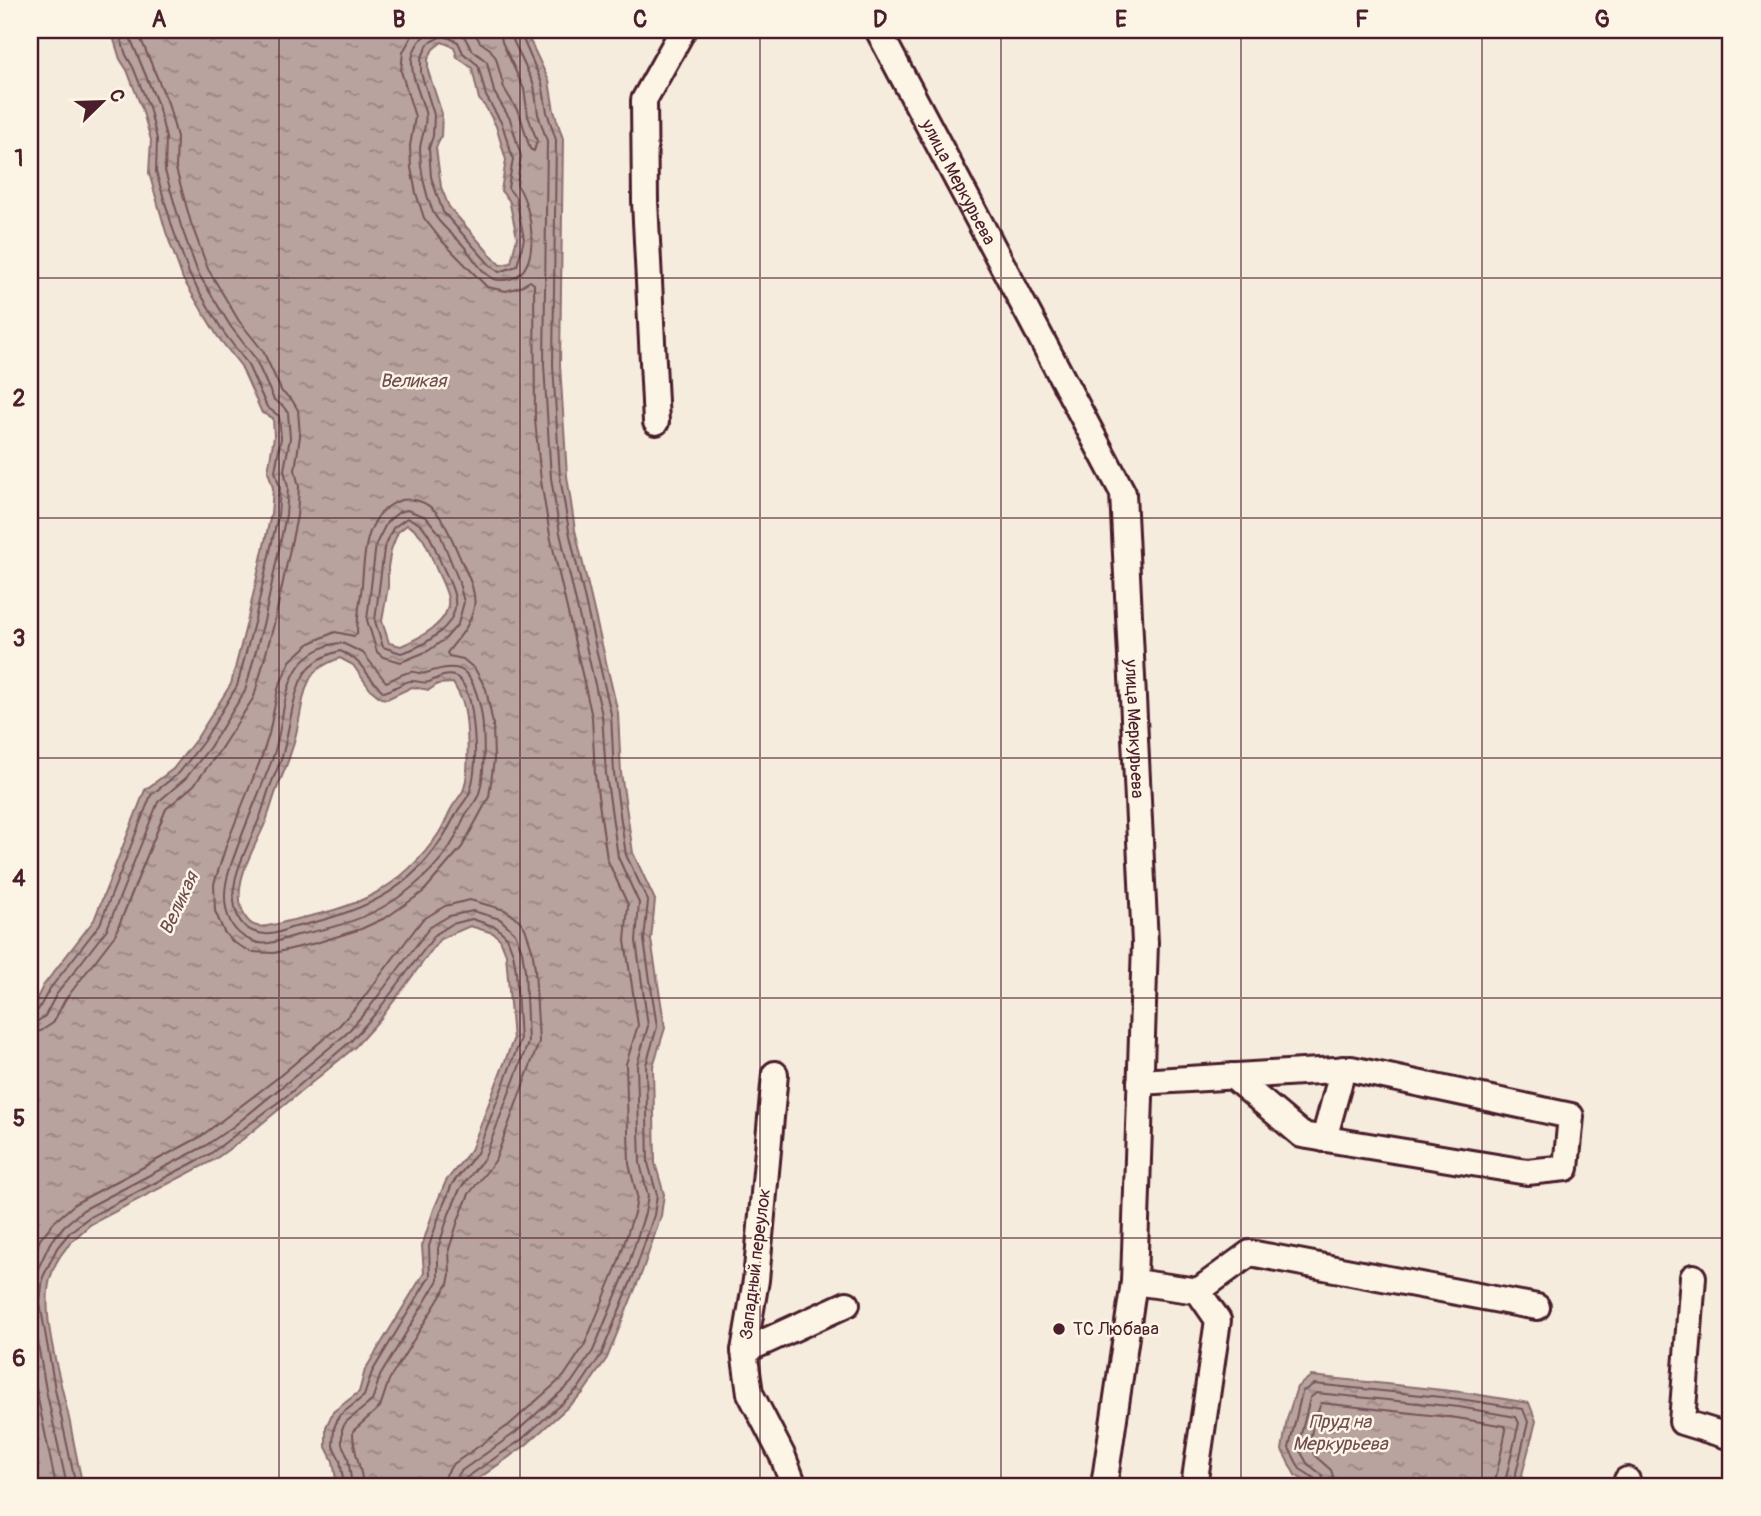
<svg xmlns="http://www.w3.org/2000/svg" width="1761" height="1516" viewBox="0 0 1761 1516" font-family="Pangolin,sans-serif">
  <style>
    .water { fill: url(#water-ripples); stroke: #8c6e70; stroke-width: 2; fill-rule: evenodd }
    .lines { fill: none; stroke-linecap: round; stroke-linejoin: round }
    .shore { stroke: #765459; stroke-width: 2 }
    .minor-casing { stroke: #4a1f2b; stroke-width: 30 }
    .minor { stroke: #fcf5e5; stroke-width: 24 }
    .grid { fill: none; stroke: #4a1f2b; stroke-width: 2; stroke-opacity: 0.55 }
    .poi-dot { fill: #4a1f2b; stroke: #fcf5e5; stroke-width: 2.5 }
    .labels { text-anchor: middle; stroke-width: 5; stroke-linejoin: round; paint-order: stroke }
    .street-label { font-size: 18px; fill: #4a1f2b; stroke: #fcf5e5 }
    .poi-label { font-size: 18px; fill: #4a1f2b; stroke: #fcf5e5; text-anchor: start }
    .water-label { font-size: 19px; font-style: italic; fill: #704d53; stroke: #fcf5e5 }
    .neatline { fill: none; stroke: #4a1f2b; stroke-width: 2.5 }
    .grid-label { font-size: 23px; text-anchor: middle; font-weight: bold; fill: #4a1f2b }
  </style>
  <defs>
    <pattern id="water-ripples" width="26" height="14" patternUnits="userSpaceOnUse" patternTransform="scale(1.75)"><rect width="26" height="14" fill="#b8a39e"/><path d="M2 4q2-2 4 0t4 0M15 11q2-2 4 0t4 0" fill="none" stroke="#988481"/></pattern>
  </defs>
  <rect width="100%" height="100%" fill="#f5ecde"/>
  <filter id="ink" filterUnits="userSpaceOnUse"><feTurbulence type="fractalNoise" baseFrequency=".0143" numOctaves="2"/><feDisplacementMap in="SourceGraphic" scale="14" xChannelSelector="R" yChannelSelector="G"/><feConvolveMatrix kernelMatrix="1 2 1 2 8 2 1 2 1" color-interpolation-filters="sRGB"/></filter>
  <g filter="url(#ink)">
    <g class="water">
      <path d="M 111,30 L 525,30 L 549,81 L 554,111 L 563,139 L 560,365 L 567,476 L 575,530 L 618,713 L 621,773 L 633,853 L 655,900 L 651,940 L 665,1028 L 653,1066 L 655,1163 L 664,1194 L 661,1216 L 642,1272 L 607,1358 L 583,1393 L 526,1445 L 468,1486 L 337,1486 L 333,1461 L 326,1447 L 326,1427 L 333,1412 L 359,1392 L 365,1370 L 424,1273 L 422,1246 L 434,1209 L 446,1181 L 471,1150 L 513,1040 L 506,954 L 500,939 L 493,933 L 470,926 L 440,939 L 381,1018 L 355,1047 L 243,1139 L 214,1160 L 91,1224 C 73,1239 56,1255 50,1279 C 40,1318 62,1383 70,1423 C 74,1444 78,1465 83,1486 L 30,1486 L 30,1012 L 43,986 L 94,920 L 145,790 L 173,769 L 197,738 L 231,684 L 248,618 L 271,514 L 273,488 L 268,471 L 274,437 L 273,418 L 262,413 L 241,366 L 218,337 L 183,279 L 166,232 L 149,173 L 151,140 L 142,109 L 127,70 L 120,59 ZM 442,42 L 454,47 L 457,57 L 472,68 L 479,99 L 487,109 L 496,126 L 506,160 L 501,191 L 509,200 L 517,237 L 511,263 L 500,265 L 495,260 L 449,207 L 441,187 L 436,148 L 441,136 L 442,114 L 428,71 L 428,59 L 433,49 ZM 407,525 C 424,533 427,547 434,563 C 438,575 446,587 448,599 C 451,623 419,638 401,646 L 389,643 L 382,621 L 388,587 L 388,567 L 391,550 L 398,532 ZM 340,658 L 353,665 L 370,689 L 381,698 L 387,699 L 412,687 L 429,690 L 438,684 L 453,683 C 457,690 462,698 464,707 C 468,725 470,775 463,791 C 460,797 454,803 451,809 C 447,817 444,825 439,833 C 423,857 400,880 374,894 C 348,908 321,914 293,920 C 272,924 249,938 241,906 C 234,878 256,846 266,821 C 271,808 274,794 280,781 C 289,761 295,741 299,720 C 302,706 303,692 310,679 C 315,668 329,662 340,658 Z"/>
      <polygon points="1311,1376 1461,1392 1529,1403 1536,1421 1519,1486 1314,1486 1295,1475 1282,1450 1287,1419 1297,1387"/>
    </g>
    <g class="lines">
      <g class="shore">
        <polyline points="415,30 403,52 401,71 415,117 410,146 411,168 416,193 424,218 442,241 487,287 506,291 520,287 530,281 534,284 535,420 541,481 550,535 592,717 595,775 607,859 628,905 625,941 638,1025 626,1064 629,1164 637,1196 635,1210 618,1263 599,1310 584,1346 564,1376 509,1425 452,1465 446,1475 444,1486"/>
        <path d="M 431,30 C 398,55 416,80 425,112 C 428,125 421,136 420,149 C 420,170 425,192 433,212 C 439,225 452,233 462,244 C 471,254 481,273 494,279 C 499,281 504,280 510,279 C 543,271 532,205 517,185 L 521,156 L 510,119 L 494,92 L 487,62 L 471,49 L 464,36 L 454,30"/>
        <polyline points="473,30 480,42 490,49 496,58 504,88 520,115 530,149 534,151 537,141 528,116 524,89 502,42 500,30"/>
        <polygon points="443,35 458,42 463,53 478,65 486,96 502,124 513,159 508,188 516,198 524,239 517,266 499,272 490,265 443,212 431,177 429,148 433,136 434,115 421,73 421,59 428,44"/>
        <path d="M 401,500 C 439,494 449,534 461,560 C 467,574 477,591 474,607 C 470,627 458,638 447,653 L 449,656 L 463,659 L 475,669 L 486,689 L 493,724 L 494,760 L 489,797 L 462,847 L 423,892 L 387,917 L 361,929 L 316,943 L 274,953 L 251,952 L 233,942 L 224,932 L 215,911 L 214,884 L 227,843 L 262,756 L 269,734 L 278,689 L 290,661 L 310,643 L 335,632 L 354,636 L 357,634 C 357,618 360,602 362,585 C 364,553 365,513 401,500 Z"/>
        <polygon points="407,510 426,517 440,534 458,579 464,602 458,624 445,639 428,651 401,662 383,657 377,652 367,620 376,544 387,522 399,512"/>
        <path d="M 407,518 C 428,524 432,541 439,558 C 444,571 453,585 455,599 C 459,626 423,647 401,653 L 383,647 L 375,621 L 384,549 L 393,528 Z"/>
        <path d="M 342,643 L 363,653 L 386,682 C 394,679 402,673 411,672 C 416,671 421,675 426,673 C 459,663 469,665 479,702 C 485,723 486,776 478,796 C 475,803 470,808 466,814 C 462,821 459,830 455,838 C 440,866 410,892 383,907 C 357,922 327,929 298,935 C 283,938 268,948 252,941 C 222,929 221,895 230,868 C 242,832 258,796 272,760 C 283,731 281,695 297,669 C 305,655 326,643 342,643 Z"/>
        <path d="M 340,651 C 364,660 366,678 384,692 C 394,690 404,680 413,681 C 419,681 423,684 429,682 C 436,679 445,673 454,676 C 465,679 471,702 472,712 C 475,737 478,767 470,791 C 468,799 460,806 456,814 C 420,886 372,910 295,927 C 287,928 279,934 270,934 C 258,935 245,930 239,919 C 223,885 247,851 259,819 C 264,808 266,795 271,784 C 274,776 278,768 281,760 C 289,736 292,692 305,673 C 312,662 327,654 340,651 Z"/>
        <polyline points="30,1013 38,1010 49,990 100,924 151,795 179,773 203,742 237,686 255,619 278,515 280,488 275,471 281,438 279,416 267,407 247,363 224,333 190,276 173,229 156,172 157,139 149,107 133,67 126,55 118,30"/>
        <polyline points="30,1022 38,1021 45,1016 56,995 107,929 158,802 186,778 210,747 245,691 264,621 286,515 288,487 284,470 290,438 288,413 283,406 274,400 255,358 231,327 198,273 181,226 165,171 166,138 158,105 127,30"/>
        <polyline points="30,1032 41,1031 53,1023 65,1000 115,935 166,809 194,785 218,753 254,697 274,624 297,516 299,487 295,470 300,436 298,410 292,400 282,392 263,351 239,321 208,269 191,223 176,169 177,137 168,103 137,30"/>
        <path d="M 30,1259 L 41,1238 L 54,1222 L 76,1203 L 200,1137 L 276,1079 L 338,1027 L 361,1001 L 422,920 L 445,906 L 470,900 L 505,910 L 519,920 L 525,928 L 532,949 L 535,969 L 539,1042 L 495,1161 L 469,1194 L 459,1218 L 449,1249 L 450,1274 L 448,1284 L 389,1380 L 380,1407 L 353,1431 C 352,1448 362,1468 363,1486"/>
        <polyline points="30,1360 56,1486"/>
        <polyline points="67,1486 46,1390 31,1304 35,1275 50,1243 64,1226 83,1210 205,1146 234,1126 345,1035 369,1008 430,927 449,916 473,911 500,919 515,933 522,951 525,970 528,1043 485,1157 460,1189 449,1214 438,1248 438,1280 380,1376 372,1401 346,1422 342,1429 342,1444 348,1458 352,1486"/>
        <polyline points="76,1486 55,1389 40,1303 43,1277 57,1248 70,1232 88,1218 210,1154 289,1094 351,1041 376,1013 436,934 452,924 472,919 496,927 507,937 513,953 516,971 520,1041 477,1153 452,1184 441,1211 429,1246 430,1276 372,1372 364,1396 339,1416 334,1428 333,1446 340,1460 344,1486"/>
        <polyline points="455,1486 456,1478 461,1471 515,1433 545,1406 571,1383 593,1351 628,1266 645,1213 648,1196 640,1163 637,1065 648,1026 636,941 639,903 618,857 606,774 602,715 560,533 551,478 544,365 547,141 538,114 534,85 512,38 511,30"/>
        <polyline points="463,1486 466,1478 521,1440 551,1413 578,1389 601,1355 636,1269 654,1215 657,1195 648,1163 646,1065 657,1027 644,940 648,901 626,855 614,773 611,714 569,531 560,477 553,365 556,140 547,112 542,83 519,30"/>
        <polyline points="1316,1486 1314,1478 1300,1469 1289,1448 1302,1392 1314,1384 1460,1399 1523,1409 1528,1422 1513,1486"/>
        <polyline points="1325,1486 1322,1475 1307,1463 1298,1447 1310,1398 1316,1393 1459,1407 1516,1417 1519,1423 1504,1486"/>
        <polyline points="1336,1486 1331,1470 1315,1456 1309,1446 1313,1425 1321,1403 1457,1418 1505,1426 1506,1430 1494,1486"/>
      </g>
      <defs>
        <g id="minor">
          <path id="s1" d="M 878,30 L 1123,493 L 1145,943 L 1134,1282 L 1104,1486"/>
          <polyline points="656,422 645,201 644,100 683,30"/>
          <polyline points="775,1074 756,1280 744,1351 750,1393 783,1457 794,1486"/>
          <polyline points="1140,1082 1351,1069 1571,1116 1566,1168 1527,1172 1302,1135 1232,1076"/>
          <polyline points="1324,1139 1343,1069"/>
          <polyline points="1693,1277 1682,1422 1731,1437"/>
          <polyline points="1134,1282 1198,1291 1250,1253 1537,1307"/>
          <polyline points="744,1351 847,1304"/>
          <polyline points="1194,1486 1218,1320 1198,1291"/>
          <polyline points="1626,1486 1627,1480"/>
        </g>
      </defs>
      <use href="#minor" class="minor-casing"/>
      <use href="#minor" class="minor"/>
    </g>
  </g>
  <path class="grid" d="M 279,30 L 279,1486M 520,30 L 520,1486M 760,30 L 760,1486M 1001,30 L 1001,1486M 1241,30 L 1241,1486M 1482,30 L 1482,1486M 30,278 L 1731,278M 30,518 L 1731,518M 30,758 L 1731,758M 30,998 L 1731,998M 30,1238 L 1731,1238"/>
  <circle class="poi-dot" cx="1059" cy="1329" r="7"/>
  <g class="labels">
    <g class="street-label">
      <text dy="6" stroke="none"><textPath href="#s1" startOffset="172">улица Меркурьева</textPath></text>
      <text dy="6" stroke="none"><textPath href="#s1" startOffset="760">улица Меркурьева</textPath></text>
      <text transform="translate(755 1264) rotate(-83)" y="6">Западный переулок</text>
    </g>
    <g class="poi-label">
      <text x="1073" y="1335">ТС Любава</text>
    </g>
    <g class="water-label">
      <text x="413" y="387">Великая</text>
      <text transform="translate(178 903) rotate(-65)" y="7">Великая</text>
      <text x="1340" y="1428">Пруд на<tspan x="1340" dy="22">Меркурьева</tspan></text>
    </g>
  </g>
  <rect width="1761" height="1516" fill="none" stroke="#fcf5e5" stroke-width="77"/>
  <g transform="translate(102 102) rotate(67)" stroke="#fcf5e5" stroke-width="5" paint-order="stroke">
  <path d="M0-5L12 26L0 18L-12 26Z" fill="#4a1f2b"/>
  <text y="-10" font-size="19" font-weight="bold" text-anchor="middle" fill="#4a1f2b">С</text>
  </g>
  <rect x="38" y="38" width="1684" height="1440" class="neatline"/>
  <g class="grid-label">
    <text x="159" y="27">A</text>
    <text x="399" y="27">B</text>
    <text x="640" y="27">C</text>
    <text x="880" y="27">D</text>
    <text x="1121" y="27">E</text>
    <text x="1362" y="27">F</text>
    <text x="1602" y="27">G</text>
    <text x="19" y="166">1</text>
    <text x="19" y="406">2</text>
    <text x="19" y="646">3</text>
    <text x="19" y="886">4</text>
    <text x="19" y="1126">5</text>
    <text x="19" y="1366">6</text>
  </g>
</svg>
